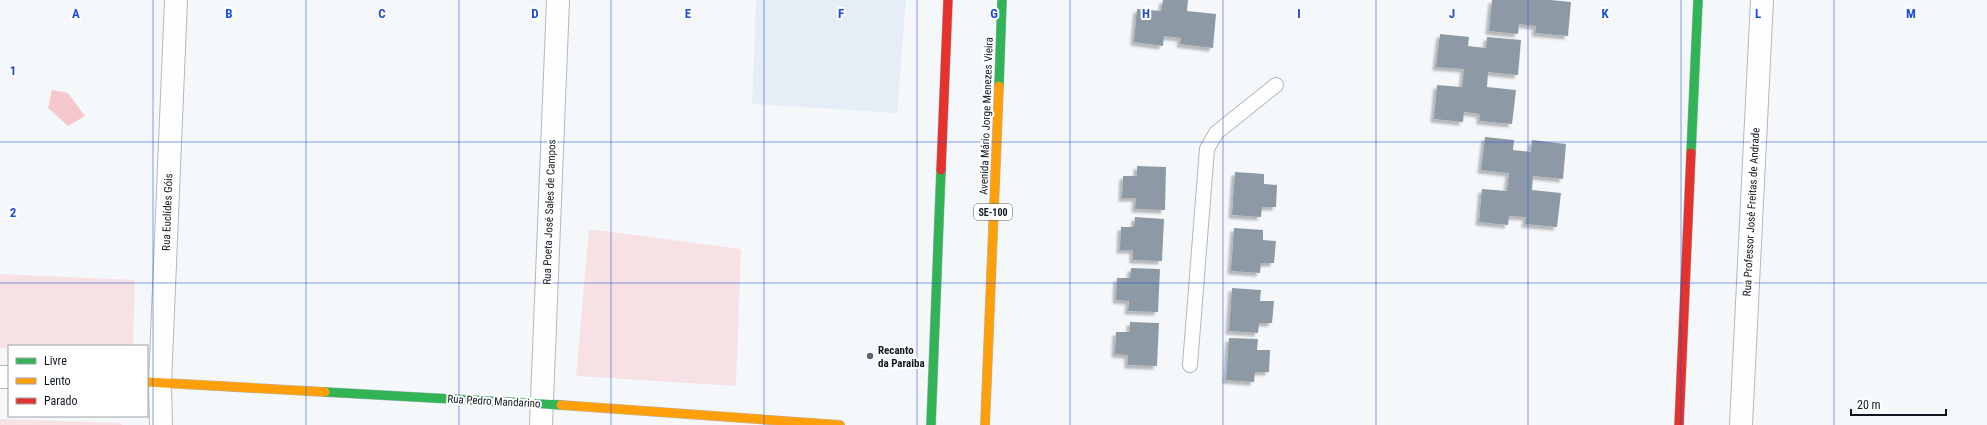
<svg xmlns="http://www.w3.org/2000/svg" width="1987" height="425" viewBox="0 0 1987 425" font-family="'Roboto Condensed',sans-serif">
  <style>
    .built { fill: #e5eef7 }
    .green { fill: #f8e1e5 }
    .water { fill: #f5c8ce }
    .building { fill: #8d99a5; filter: url(#shadow) }
    .lines { fill: none; stroke-linecap: round; stroke-linejoin: round }
    .lane-casing { stroke: #b2b8be; stroke-width: 16 }
    .street-casing { stroke: #b2b8be; stroke-width: 24 }
    .fast-casing { stroke: #b2b8be; stroke-width: 10 }
    .slow-casing { stroke: #b2b8be; stroke-width: 10 }
    .jam-casing { stroke: #b2b8be; stroke-width: 10 }
    .lane { stroke: #fefefe; stroke-width: 14 }
    .street { stroke: #fefefe; stroke-width: 22 }
    .fast { stroke: #30b455; stroke-width: 9 }
    .slow { stroke: #ff9f0a; stroke-width: 9 }
    .jam { stroke: #e5322d; stroke-width: 9 }
    .grid { fill: none; stroke: #1d4ed8; stroke-width: 1; stroke-opacity: 0.55 }
    .poi-dot { fill: #5f666d; stroke: #fff; stroke-width: 1.5 }
    .labels { text-anchor: middle; stroke-width: 4; stroke-linejoin: round; paint-order: stroke }
    .shield { fill: #fff; stroke: #565d64; stroke-width: 1 }
    .shield-label { font-size: 10px; font-weight: bold; fill: #0e1721 }
    .street-label { font-size: 11px; fill: #0e1721; stroke: #fff }
    .poi-label { font-size: 11px; font-weight: bold; fill: #0e1721; stroke: #fff; text-anchor: start }
    .grid-label { font-size: 13px; text-anchor: middle; font-weight: bold; fill: #1d4ed8; stroke: #fff; stroke-width: 4; stroke-linejoin: round; paint-order: stroke }
  </style>
  <defs>
    <filter id="shadow"><feDropShadow dx="-3.5" dy="3.5" stdDeviation="1" flood-color="#0004"/></filter>
  </defs>
  <rect width="100%" height="100%" fill="#f5f8fb"/>
  <polygon class="built" points="756,0 906,0 897,113 752,104"/>
  <g class="green">
    <polygon points="589,229 741,249 736,386 576,376"/>
    <polygon points="0,274 135,280 133,346 9,346 9,348 0,348"/>
    <polygon points="0,419 122,423 122,425 0,425"/>
  </g>
  <polygon class="water" points="52,90 68,93 85,116 68,126 48,108"/>
  <g class="building">
    <polygon points="1163,0 1188,0 1187,11 1216,14 1213,48 1180,44 1181,38 1164,36 1163,46 1134,42 1137,9 1161,11"/>
    <polygon points="1492,0 1550,0 1571,2 1568,36 1535,33 1536,26 1519,24 1518,34 1489,31"/>
    <polygon points="1440,34 1469,37 1468,46 1486,48 1487,37 1521,40 1518,75 1488,72 1487,87 1516,90 1512,124 1480,121 1480,114 1464,112 1463,122 1434,119 1437,85 1462,87 1464,69 1436,67"/>
    <polygon points="1485,137 1514,140 1513,150 1531,152 1532,140 1566,144 1563,179 1533,176 1532,190 1561,193 1557,227 1525,224 1526,217 1509,216 1508,225 1479,222 1482,189 1507,191 1509,173 1481,170"/>
    <polygon points="1137,166 1166,167 1165,210 1135,209 1136,198 1122,198 1123,176 1137,176"/>
    <polygon points="1235,172 1264,174 1264,184 1277,185 1276,207 1262,207 1261,217 1232,215"/>
    <polygon points="1135,217 1164,219 1162,261 1133,260 1133,250 1120,250 1121,227 1134,227"/>
    <polygon points="1234,228 1263,230 1263,240 1276,241 1274,263 1261,263 1260,273 1231,271"/>
    <polygon points="1131,268 1160,269 1158,312 1128,311 1129,301 1116,300 1117,278 1130,278"/>
    <polygon points="1232,288 1261,290 1260,301 1274,301 1272,323 1259,323 1258,333 1229,331"/>
    <polygon points="1130,322 1159,323 1157,366 1128,365 1128,355 1115,354 1116,332 1130,332"/>
    <polygon points="1229,338 1258,339 1257,350 1270,350 1269,372 1255,372 1254,382 1226,380"/>
  </g>
  <g class="lines">
    <defs>
      <polyline id="lane" points="1190,365 1207,149 1216,133 1276,85"/>
      <g id="street">
        <polyline points="0,377 9,377"/>
        <polyline points="161,425 160,383 176,0"/>
        <polyline points="541,425 558,0"/>
        <polyline points="1741,425 1762,0"/>
      </g>
      <g id="fast">
        <polyline points="999,86 1002,0"/>
        <polyline points="1691,153 1698,0"/>
        <polyline points="325,392 561,405"/>
        <polyline points="931,425 941,170"/>
      </g>
      <g id="slow">
        <polyline points="147,382 325,392"/>
        <polyline points="561,405 840,425"/>
        <polyline points="985,425 999,86"/>
      </g>
      <g id="jam">
        <polyline points="941,170 948,0"/>
        <polyline points="1679,425 1691,153"/>
      </g>
    </defs>
    <use href="#lane" class="lane-casing"/>
    <use href="#street" class="street-casing"/>
    <use href="#fast" class="fast-casing"/>
    <use href="#slow" class="slow-casing"/>
    <use href="#jam" class="jam-casing"/>
    <use href="#lane" class="lane"/>
    <use href="#street" class="street"/>
    <use href="#fast" class="fast"/>
    <use href="#slow" class="slow"/>
    <use href="#jam" class="jam"/>
  </g>
  <path class="grid" d="M 153,0 L 153,425M 306,0 L 306,425M 459,0 L 459,425M 611,0 L 611,425M 764,0 L 764,425M 917,0 L 917,425M 1070,0 L 1070,425M 1223,0 L 1223,425M 1376,0 L 1376,425M 1528,0 L 1528,425M 1681,0 L 1681,425M 1834,0 L 1834,425M 0,142 L 1987,142M 0,283 L 1987,283"/>
  <circle class="poi-dot" cx="870" cy="356" r="4"/>
  <g class="labels">
    <rect class="shield" x="974" y="204" width="38" height="16" rx="3"/>
    <g class="shield-label">
      <text x="993" y="216">SE-100</text>
    </g>
    <g class="street-label">
      <text transform="translate(986 116) rotate(-88)" y="4">Avenida Mário Jorge Menezes Vieira</text>
      <text transform="translate(167 212) rotate(-88)" y="4">Rua Euclídes Góis</text>
      <text transform="translate(549 212) rotate(-88)" y="4">Rua Poeta José Sales de Campos</text>
      <text transform="translate(1751 212) rotate(-87)" y="4">Rua Professor José Freitas de Andrade</text>
      <text transform="translate(494 401) rotate(3)" y="4">Rua Pedro Mandarino</text>
    </g>
    <g class="poi-label">
      <text x="878" y="354">Recanto<tspan x="878" dy="13">da Paraiba</tspan></text>
    </g>
  </g>
  <g class="grid-label">
    <text x="76" y="18">A</text>
    <text x="229" y="18">B</text>
    <text x="382" y="18">C</text>
    <text x="535" y="18">D</text>
    <text x="688" y="18">E</text>
    <text x="841" y="18">F</text>
    <text x="994" y="18">G</text>
    <text x="1146" y="18">H</text>
    <text x="1299" y="18">I</text>
    <text x="1452" y="18">J</text>
    <text x="1605" y="18">K</text>
    <text x="1758" y="18">L</text>
    <text x="1911" y="18">M</text>
    <text x="13" y="75">1</text>
    <text x="13" y="217">2</text>
  </g>
  <rect x="8" y="345" width="140" height="72" fill="#ffffff" stroke="#9fa2a6"/>
  <rect x="16" y="358" width="20" height="6" fill="#30b455" stroke="#9fa2a6"/>
  <text x="44" y="365" font-size="12" fill="#0e1721">Livre</text>
  <rect x="16" y="378" width="20" height="6" fill="#ff9f0a" stroke="#9fa2a6"/>
  <text x="44" y="385" font-size="12" fill="#0e1721">Lento</text>
  <rect x="16" y="398" width="20" height="6" fill="#e5322d" stroke="#9fa2a6"/>
  <text x="44" y="405" font-size="12" fill="#0e1721">Parado</text>
  <path d="M1851 409v6h95v-6" fill="none" stroke="#0e1721" stroke-width="2"/>
  <text x="1857" y="409" font-size="12" fill="#0e1721" stroke="#ffffff" stroke-width="3" paint-order="stroke">20 m</text>
</svg>
